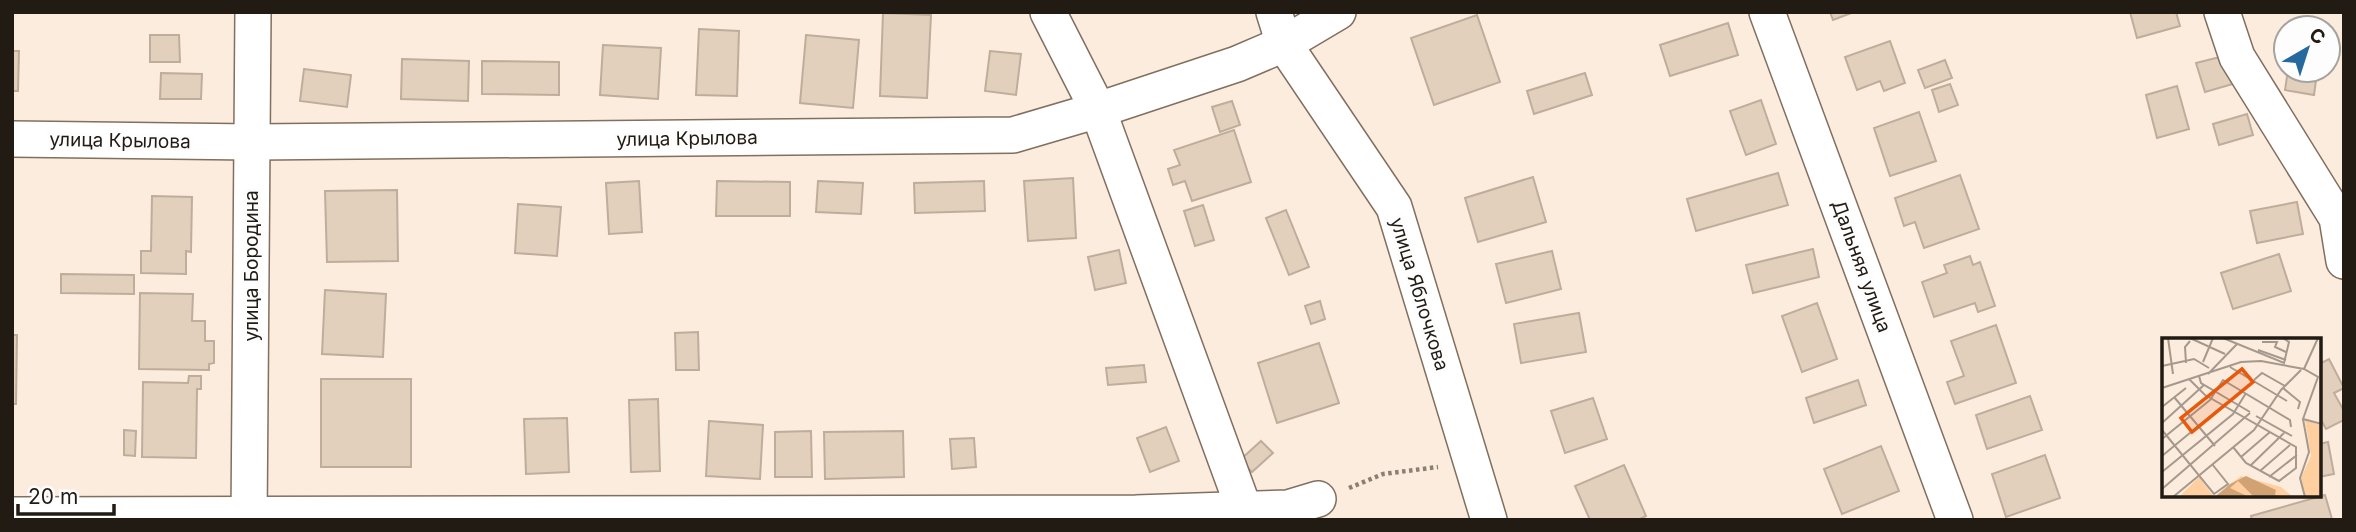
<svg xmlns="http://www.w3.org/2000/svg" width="2356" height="532" viewBox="0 0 2356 532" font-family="Inter,sans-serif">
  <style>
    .building { fill: #e2cfbc; stroke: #bfad9b; stroke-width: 2 }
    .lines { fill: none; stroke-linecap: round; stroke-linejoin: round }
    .minor-casing { stroke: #816f5f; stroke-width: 38 }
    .path { stroke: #8a7f74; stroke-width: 4.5; stroke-dasharray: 3.5 3.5; stroke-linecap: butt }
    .minor { stroke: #fff; stroke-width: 35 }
    .labels { text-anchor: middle; stroke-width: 7; stroke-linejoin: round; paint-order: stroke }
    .street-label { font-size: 19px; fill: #221b14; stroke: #fdfdfd }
    .inset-road { fill: none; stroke: #a5988d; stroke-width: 2 }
    .view { fill: #e8590c; fill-opacity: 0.15; stroke: #e8590c; stroke-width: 3.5 }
    .inset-edge { fill: none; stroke: #221b14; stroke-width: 3.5 }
  </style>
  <rect width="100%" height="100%" fill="#fcecdd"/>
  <g class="building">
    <polygon points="1830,12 1854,12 1833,20"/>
    <polygon points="2130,12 2176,12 2180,26 2137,38"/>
    <polygon points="883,13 931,15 927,98 880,96"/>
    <polygon points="1477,15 1500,82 1434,105 1411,38"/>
    <polygon points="1728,23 1738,55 1670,76 1660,45"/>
    <polygon points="699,29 739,31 737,96 696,95"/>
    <polygon points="150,35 179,35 180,62 150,62"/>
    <polygon points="806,35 859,40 853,108 800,103"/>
    <polygon points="1890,41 1905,83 1884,91 1880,81 1857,90 1845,57"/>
    <polygon points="603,45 661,48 658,99 600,95"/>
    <polygon points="12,51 19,51 18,91 12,91"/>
    <polygon points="990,51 1021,54 1016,95 985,91"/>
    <polygon points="2228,55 2236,83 2205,92 2196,63"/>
    <polygon points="402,59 469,61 468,101 401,99"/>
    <polygon points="1945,60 1952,78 1925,88 1918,70"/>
    <polygon points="482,61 559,62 559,95 482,94"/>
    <polygon points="304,69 351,75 347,107 300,101"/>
    <polygon points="2288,70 2317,73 2314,95 2285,90"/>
    <polygon points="161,73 202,74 201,99 160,99"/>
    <polygon points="1585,73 1592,95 1534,114 1527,91"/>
    <polygon points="1950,84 1958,105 1939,112 1932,90"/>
    <polygon points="2177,86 2189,129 2157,138 2146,95"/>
    <polygon points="1761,100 1776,144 1746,155 1730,111"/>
    <polygon points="1232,101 1240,125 1220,132 1212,107"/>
    <polygon points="1919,112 1936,161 1890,176 1874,128"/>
    <polygon points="2247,114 2253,135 2219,145 2213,124"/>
    <polygon points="1234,130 1251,182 1192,201 1185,181 1173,185 1168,169 1180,165 1174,150"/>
    <polygon points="1778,173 1788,205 1696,231 1687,199"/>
    <polygon points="1960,175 1979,229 1924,248 1915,222 1904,226 1895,198"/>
    <polygon points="1533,177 1546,222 1478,242 1465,198"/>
    <polygon points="1073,178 1076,238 1028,241 1024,181"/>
    <polygon points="639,181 642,232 609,234 606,183"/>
    <polygon points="717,181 790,182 790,216 716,216"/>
    <polygon points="818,181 863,183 861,214 816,212"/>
    <polygon points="984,181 985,211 915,213 914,183"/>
    <polygon points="397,190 398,261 327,262 325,191"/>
    <polygon points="152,196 192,197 191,252 186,251 186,274 141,273 141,251 151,251"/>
    <polygon points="2297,202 2303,234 2257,243 2250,211"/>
    <polygon points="518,204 561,207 557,256 515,253"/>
    <polygon points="1203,205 1214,240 1195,246 1184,211"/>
    <polygon points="1286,210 1309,267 1289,275 1266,218"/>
    <polygon points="1813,249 1819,277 1753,293 1746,265"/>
    <polygon points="1119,250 1126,283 1095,290 1088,257"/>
    <polygon points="1552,251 1561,289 1506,303 1496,264"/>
    <polygon points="2279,254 2291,291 2233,309 2221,273"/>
    <polygon points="1970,256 1973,265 1980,262 1995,306 1978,312 1975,303 1934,317 1922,282 1947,273 1944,265"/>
    <polygon points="61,274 134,275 134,294 61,293"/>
    <polygon points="325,290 386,294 383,357 322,354"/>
    <polygon points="140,293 193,294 192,321 205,321 205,341 214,341 214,363 209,364 209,370 139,369"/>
    <polygon points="1320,301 1325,319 1311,324 1305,306"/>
    <polygon points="1817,303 1837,359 1802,372 1782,316"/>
    <polygon points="1579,313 1586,352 1521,363 1514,324"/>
    <polygon points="1996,325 2016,383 1955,404 1947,382 1964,376 1951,341"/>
    <polygon points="698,332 699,370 676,370 675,333"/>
    <polygon points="12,335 17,335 16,404 12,404"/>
    <polygon points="1319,343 1339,403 1277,423 1258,363"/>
    <polygon points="2329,359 2344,388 2334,393 2344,411 2344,420 2326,429 2319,416 2319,364"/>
    <polygon points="1144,365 1146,382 1108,385 1106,368"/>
    <polygon points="189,376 201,376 201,389 197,389 196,458 142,457 143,382 188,383"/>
    <rect x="321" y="379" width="90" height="88"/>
    <polygon points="1858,380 1866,405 1814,423 1806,398"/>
    <polygon points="2030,396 2042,430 1987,449 1976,415"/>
    <polygon points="1593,398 1607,439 1565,453 1551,411"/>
    <polygon points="658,399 660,471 631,472 629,400"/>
    <polygon points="567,418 569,472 526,474 524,419"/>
    <polygon points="709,421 763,425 760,479 706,476"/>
    <polygon points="1166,427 1179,461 1150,472 1137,438"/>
    <polygon points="124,430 136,431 135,456 124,455"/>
    <polygon points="811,431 812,477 775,477 775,432"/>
    <polygon points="903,431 904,477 825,479 824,432"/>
    <polygon points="974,438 976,467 952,469 950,439"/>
    <polygon points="1261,441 1273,453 1252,472 1240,460"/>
    <polygon points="2328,442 2334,474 2319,477 2319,444"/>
    <polygon points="1881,446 1899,491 1842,514 1824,469"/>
    <polygon points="2045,455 2060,498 2006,517 1992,474"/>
    <polygon points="1624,465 1646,516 1638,520 1590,520 1575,486"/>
    <polygon points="2325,495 2332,519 2252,520 2251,516"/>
  </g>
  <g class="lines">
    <defs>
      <g id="minor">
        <polyline points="1048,12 1098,110 1248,520"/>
        <polyline points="1274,12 1284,44 1394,207 1489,520"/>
        <polyline points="1767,12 1955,520"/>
        <polyline points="2222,12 2237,57 2337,218 2344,261"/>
        <polyline points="12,139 252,142 1013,135 1098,110 1237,64 1284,44 1338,12"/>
        <polyline points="12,515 1136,513 1288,508 1318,499"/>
        <polyline points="249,520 253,12"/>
      </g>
    </defs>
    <use href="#minor" class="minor-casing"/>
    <polyline class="path" points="1349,488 1383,474 1438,467"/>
    <use href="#minor" class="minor"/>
  </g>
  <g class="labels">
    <g class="street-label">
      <text transform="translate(687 138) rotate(-1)" y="7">улица Крылова</text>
      <text transform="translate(120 140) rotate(1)" y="7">улица Крылова</text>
      <text transform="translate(251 266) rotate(-90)" y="7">улица Бородина</text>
      <text transform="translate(1862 266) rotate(70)" y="7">Дальняя улица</text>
      <text transform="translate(1420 294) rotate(73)" y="7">улица Яблочкова</text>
    </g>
  </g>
  <g transform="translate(2162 338)">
    <rect width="159" height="159" fill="#fcecdd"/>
    <path d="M 143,82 L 159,87 L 159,159 L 143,159 L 139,140 L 149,118 ZM 79,138 L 119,149 L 131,159 L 17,159 L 37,139 L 52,159 Z" fill="#ffcfa0"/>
    <path d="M 84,138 L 114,152 L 113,157 L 126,159 L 92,159 L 76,143 L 68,150 L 87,159 L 53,159 L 68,146 Z" fill="#d1a374"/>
    <path class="inset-road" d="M 6,0 L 11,36M 28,0 L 63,16M 61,0 L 122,25 L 127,4 L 121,0M 100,4 L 115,4 L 113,9 L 124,14M 96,12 L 124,22M 41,24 L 51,0M 24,25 L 23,9 L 28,3M 0,28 L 32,21 L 47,30M 68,29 L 125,63M 142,31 L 156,0M 46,36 L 75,6M 37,38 L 39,45 L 88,74M 27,41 L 43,57 L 134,109 L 134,130 L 117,143 L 84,125 L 71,109M 92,42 L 100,35 L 123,48M 0,50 L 79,24 L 99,23 L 142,31 L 156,39 L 141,81 L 160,86M 121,50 L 138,64 L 136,71M 12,59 L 53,108M 0,69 L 24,50M 94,78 L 130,98M 141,81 L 147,114 L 138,140 L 143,159M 0,85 L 42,47M 0,92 L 52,156 L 66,146 L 50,126M 0,101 L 48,62 L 61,42 L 128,82 L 129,89M 0,118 L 63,66M 79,119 L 108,94M 88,128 L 122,95M 98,133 L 128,107M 0,134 L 71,76 L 84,55M 107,139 L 135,117M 0,151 L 88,75M 11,159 L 92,92 L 119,52 L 139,32"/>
    <path class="view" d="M 80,31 L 91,44 L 30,94 L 19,80 Z"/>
    <rect width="159" height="159" class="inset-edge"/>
  </g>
  <rect width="2356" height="532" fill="none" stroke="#221b14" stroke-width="28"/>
  <g transform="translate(2307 49) rotate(39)"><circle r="33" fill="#fdfdfd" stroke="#a5a3a0" stroke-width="2"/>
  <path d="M0-5L12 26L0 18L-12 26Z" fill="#26699e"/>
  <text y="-10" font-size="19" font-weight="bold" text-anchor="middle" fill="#221b14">С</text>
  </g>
  <path d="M18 504v10h96v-10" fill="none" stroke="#221b14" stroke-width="3.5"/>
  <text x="28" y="504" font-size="21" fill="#221b14" stroke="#fdfdfd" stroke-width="5" paint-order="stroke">20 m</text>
</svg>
